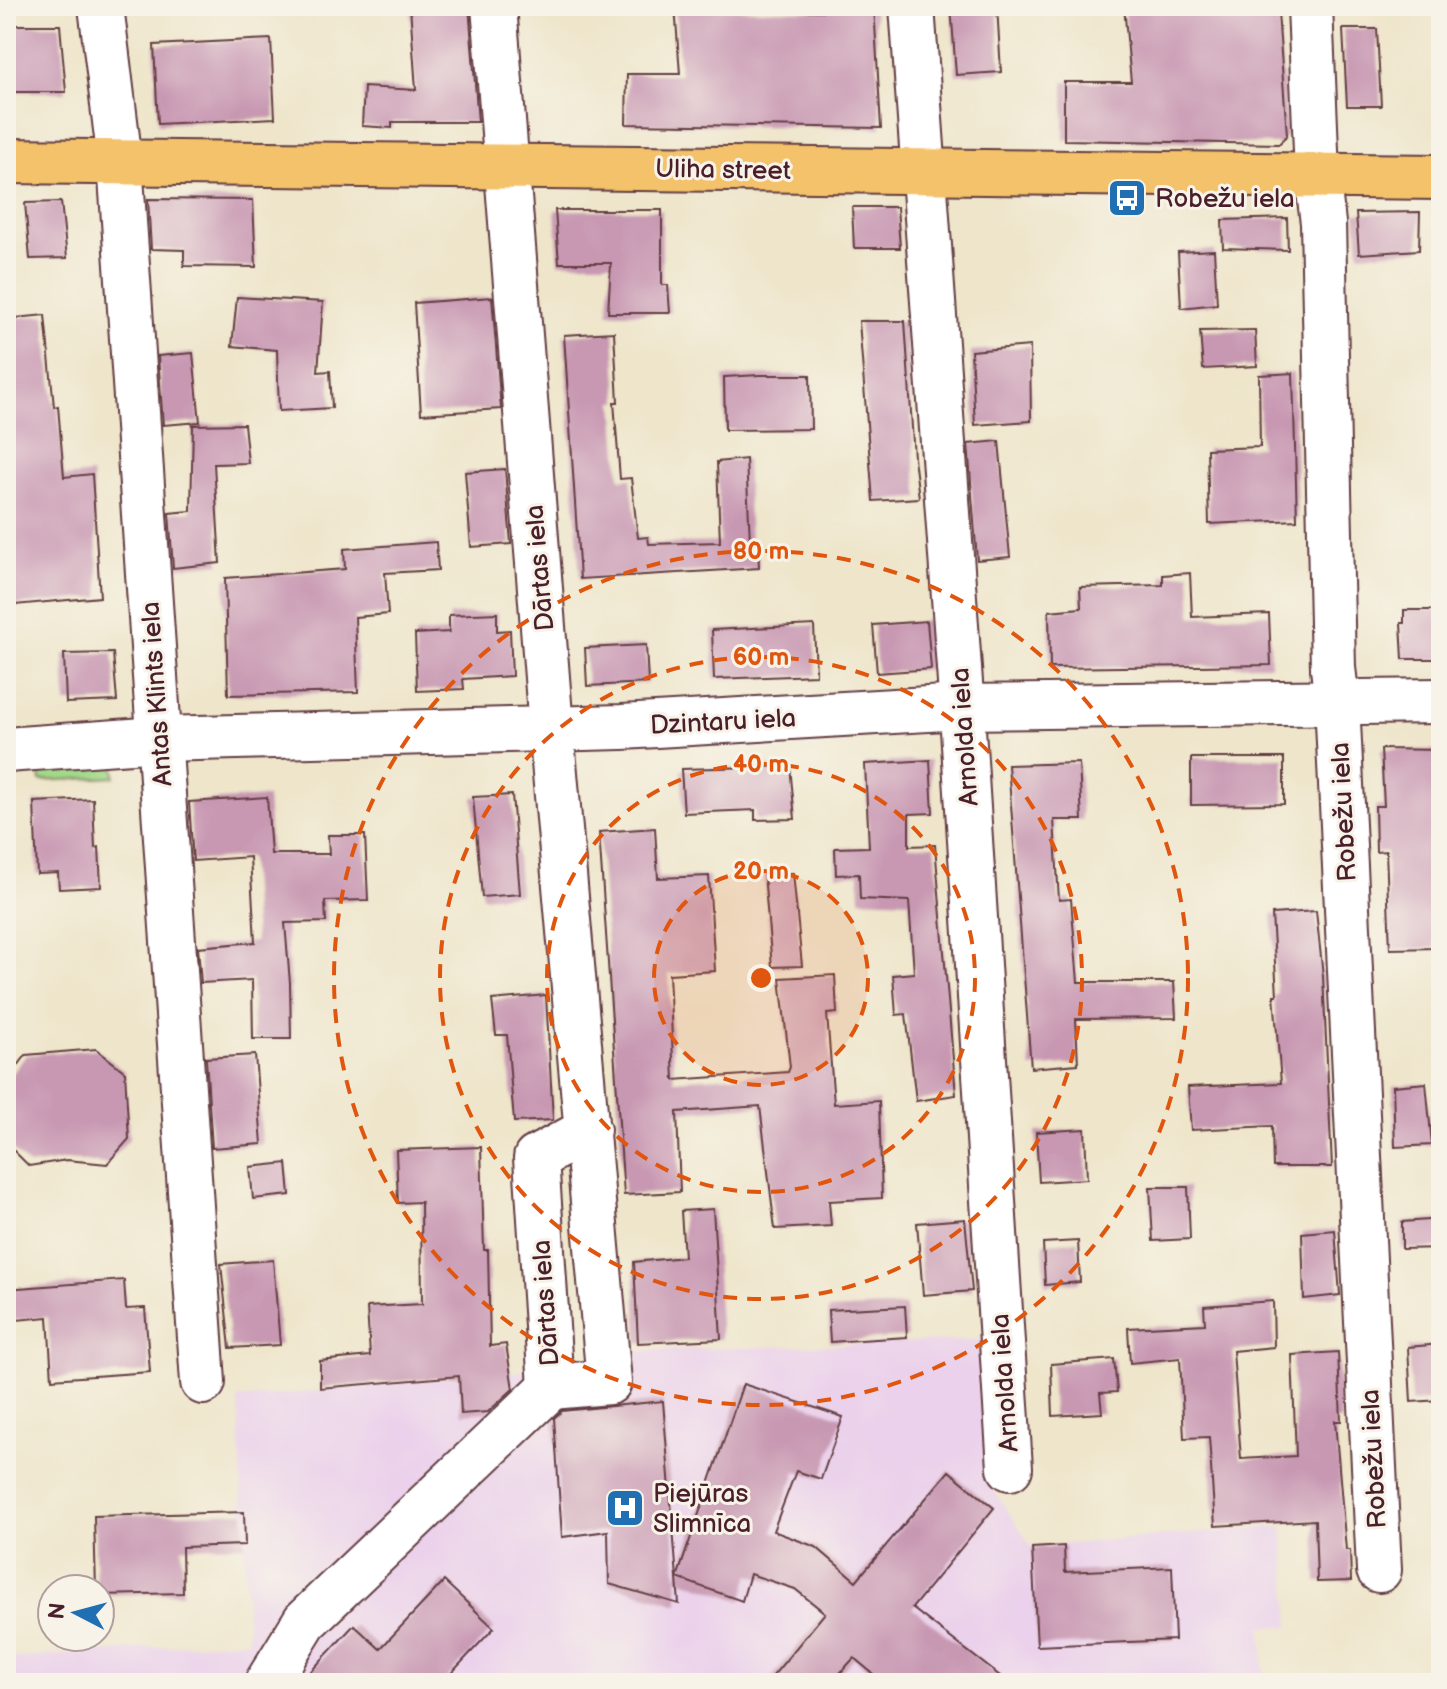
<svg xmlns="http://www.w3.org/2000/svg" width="1447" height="1689" viewBox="0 0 1447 1689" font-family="'Balsamiq Sans',sans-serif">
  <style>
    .built { fill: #ebd1eb }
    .green { fill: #a3d98a; stroke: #767c5a; stroke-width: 2 }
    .building { fill: #c898b2 }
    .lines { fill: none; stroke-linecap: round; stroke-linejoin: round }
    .minor-casing { stroke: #633d43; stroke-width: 48 }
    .major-casing { stroke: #633d43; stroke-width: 48 }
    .minor { stroke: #fff; stroke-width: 44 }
    .major { stroke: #f3c26a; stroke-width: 44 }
    .ring { fill: none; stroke: #e0560e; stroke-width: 4; stroke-dasharray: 14 10 }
    .labels { text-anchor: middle; stroke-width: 6; stroke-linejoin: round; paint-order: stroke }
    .street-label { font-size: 26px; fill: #4a1f2b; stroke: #f7f3e8 }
    .poi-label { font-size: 26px; fill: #4a1f2b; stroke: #f7f3e8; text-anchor: start }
    .centre { fill: #e0560e; stroke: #f7f3e8; stroke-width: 4 }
    .ring-label { font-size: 24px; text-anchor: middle; font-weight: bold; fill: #e0560e; stroke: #f7f3e8; stroke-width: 6; stroke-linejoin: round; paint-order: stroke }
  </style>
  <rect width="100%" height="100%" fill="#f7f3e8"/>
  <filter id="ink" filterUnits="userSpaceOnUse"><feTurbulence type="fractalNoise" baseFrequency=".0125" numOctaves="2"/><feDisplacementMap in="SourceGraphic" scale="16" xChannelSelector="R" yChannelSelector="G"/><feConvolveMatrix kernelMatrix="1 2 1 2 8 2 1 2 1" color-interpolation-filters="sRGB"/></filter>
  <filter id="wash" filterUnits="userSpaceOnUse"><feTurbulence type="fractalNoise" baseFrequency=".006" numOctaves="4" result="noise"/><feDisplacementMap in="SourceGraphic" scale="32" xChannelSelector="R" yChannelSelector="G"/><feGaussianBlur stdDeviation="1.8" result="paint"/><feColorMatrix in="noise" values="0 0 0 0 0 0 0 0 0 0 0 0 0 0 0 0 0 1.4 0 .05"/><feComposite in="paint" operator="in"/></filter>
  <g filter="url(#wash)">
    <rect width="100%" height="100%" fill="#eee5ca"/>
    <polygon class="built" points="984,1340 994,1491 1032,1547 1283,1526 1290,1626 1262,1627 1264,1683 6,1683 6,1659 248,1640 238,1399 514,1372 638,1351"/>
    <polygon class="green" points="114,761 115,777 41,781 39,765"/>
    <g id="blocks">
      <g class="building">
        <polygon points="410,6 469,6 478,122 392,122 392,128 362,126 364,87 416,90"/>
        <polygon points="675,6 712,6 712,9 830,11 830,6 874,6 881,128 626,124 627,74 680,74"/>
        <polygon points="951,6 997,6 1001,72 956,75"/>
        <polygon points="1124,6 1159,6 1159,11 1278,12 1287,135 1279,144 1064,140 1064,82 1131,82"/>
        <polygon points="6,25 60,25 66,92 6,92"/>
        <polygon points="1343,29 1377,29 1381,106 1347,106"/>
        <polygon points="271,39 275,118 158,124 154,45"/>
        <polygon points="148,199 253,200 256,267 184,266 184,250 151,249"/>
        <polygon points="61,202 67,258 30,259 25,203"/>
        <polygon points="852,207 897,207 900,248 854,248"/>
        <polygon points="555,210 662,210 662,285 668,285 670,313 608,313 611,263 559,263"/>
        <polygon points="1420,212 1419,250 1359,254 1356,213"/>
        <polygon points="1287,218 1288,250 1223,248 1222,220"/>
        <polygon points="1214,250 1217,304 1181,308 1178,252"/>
        <polygon points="237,297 323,302 318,372 330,371 332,408 279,411 277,350 232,346"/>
        <polygon points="492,297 501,409 421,414 414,303"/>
        <polygon points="45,315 54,407 58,406 64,477 92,474 100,597 15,605 6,527 6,319"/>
        <polygon points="859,321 905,321 914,458 919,498 873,501"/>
        <polygon points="1255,330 1257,366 1203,369 1200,331"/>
        <polygon points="614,332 618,402 614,402 620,479 631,478 638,538 648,537 649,544 720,542 717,462 746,459 750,541 758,541 759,568 580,579 564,335"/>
        <polygon points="1030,346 1031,421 975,425 971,351"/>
        <polygon points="193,353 200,422 163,425 158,356"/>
        <polygon points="1293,373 1297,520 1209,524 1207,449 1260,447 1259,375"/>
        <polygon points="760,375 810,375 811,429 725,430 724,377"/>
        <polygon points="244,424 248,463 214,464 220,563 173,568 169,513 191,511 193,425"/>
        <polygon points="999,441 1010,557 977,560 968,444"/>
        <polygon points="505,469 511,544 471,547 465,472"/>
        <polygon points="436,542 438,570 385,573 388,614 355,617 358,692 228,695 225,578 345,569 344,549"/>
        <polygon points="1190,573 1192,617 1269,614 1271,665 1050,668 1049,611 1081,608 1080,587 1163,585 1163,575"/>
        <polygon points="1404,610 1441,610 1441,659 1403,659 1401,623 1404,623"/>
        <polygon points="497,613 497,631 510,630 512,676 463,679 464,689 417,691 415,634 449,632 449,615"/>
        <polygon points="927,621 931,669 877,673 873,625"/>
        <polygon points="814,625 816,675 714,679 712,630"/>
        <polygon points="646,645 648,683 587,686 585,648"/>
        <polygon points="113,653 117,701 66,703 64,654"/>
        <polygon points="1381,749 1441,750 1441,934 1435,934 1436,948 1390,949 1386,851 1376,852 1375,806 1384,806"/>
        <polygon points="1191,758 1284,758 1284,804 1191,805"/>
        <polygon points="930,760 933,813 909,814 909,846 935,845 956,1095 916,1101 906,1014 896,1015 893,975 914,973 909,901 860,899 859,874 836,875 835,848 869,847 865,764"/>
        <polygon points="1079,763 1082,820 1054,820 1059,900 1071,899 1078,982 1174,982 1176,1018 1076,1019 1078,1064 1031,1068 1008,765"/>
        <polygon points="790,766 795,819 755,820 755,810 684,813 681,769"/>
        <polygon points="512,795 520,894 482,897 473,797"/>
        <polygon points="267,797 271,854 329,854 328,835 365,835 368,900 325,901 326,922 285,923 290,983 291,1039 253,1039 252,980 201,983 198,947 255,942 250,857 193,861 189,802"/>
        <polygon points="93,799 95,848 99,847 101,887 59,889 58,873 37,874 34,802"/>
        <polygon points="655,828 658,878 709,876 715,971 669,974 674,1080 788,1072 790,1067 780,978 835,975 837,1013 827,1014 834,1104 879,1101 882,1198 829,1201 831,1226 775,1229 760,1106 677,1112 680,1192 624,1195 599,832"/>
        <polygon points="793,873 802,966 772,967 764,874"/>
        <polygon points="1316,911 1323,976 1332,1167 1273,1167 1272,1126 1191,1130 1188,1087 1281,1083 1274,995 1277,995 1272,914"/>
        <polygon points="546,995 553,1120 514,1122 507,1035 496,1035 492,1000"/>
        <polygon points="96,1049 125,1072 129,1139 107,1164 67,1160 29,1166 11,1148 6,1082 26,1055"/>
        <polygon points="255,1055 262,1144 212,1148 206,1058"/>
        <polygon points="1426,1083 1432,1145 1395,1147 1393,1086"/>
        <polygon points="1085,1129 1087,1179 1039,1182 1036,1132"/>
        <polygon points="481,1147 484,1250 488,1250 490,1346 506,1344 513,1389 488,1412 461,1414 459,1376 320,1388 320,1361 370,1356 367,1307 422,1304 421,1202 398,1203 396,1150"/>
        <polygon points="287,1163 290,1195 253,1199 250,1167"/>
        <polygon points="1150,1187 1188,1187 1190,1239 1153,1241"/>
        <polygon points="713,1209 721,1339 638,1343 634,1262 684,1257 681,1211"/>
        <polygon points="965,1219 972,1291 923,1295 917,1223"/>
        <polygon points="1441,1219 1441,1248 1402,1249 1402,1222"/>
        <polygon points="1335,1230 1340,1295 1304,1299 1302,1233"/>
        <polygon points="1078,1241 1080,1282 1045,1285 1043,1243"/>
        <polygon points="273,1260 280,1345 230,1348 221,1264"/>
        <polygon points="124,1280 126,1309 145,1308 150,1372 52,1379 48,1317 6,1321 6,1289"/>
        <polygon points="1273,1301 1274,1347 1233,1351 1241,1459 1296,1456 1292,1355 1338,1352 1341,1421 1335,1421 1346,1550 1350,1550 1351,1581 1317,1582 1315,1520 1215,1526 1209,1437 1184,1438 1180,1358 1130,1363 1128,1328 1205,1324 1204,1306"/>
        <polygon points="905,1306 907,1337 830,1342 828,1310"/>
        <polygon points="1441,1344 1441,1400 1411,1402 1408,1347"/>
        <polygon points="1114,1359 1117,1392 1100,1393 1102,1413 1053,1416 1051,1364"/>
        <polygon points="743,1384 843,1417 821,1479 796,1471 773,1531 816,1547 856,1581 949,1471 994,1508 912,1608 1009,1683 884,1683 854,1658 831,1683 767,1683 825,1613 795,1589 750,1574 742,1601 677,1578"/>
        <polygon points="663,1401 679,1604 609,1584 608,1531 562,1537 554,1418 562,1411"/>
        <polygon points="244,1512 245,1545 182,1547 183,1593 100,1595 100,1589 96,1589 94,1516"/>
        <polygon points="1064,1546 1065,1572 1172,1567 1175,1640 1037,1646 1032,1548"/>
        <polygon points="444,1581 494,1628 442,1683 300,1683 354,1625 380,1649"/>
      </g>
    </g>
  </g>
  <g filter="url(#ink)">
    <use href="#blocks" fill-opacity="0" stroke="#633d43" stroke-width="2"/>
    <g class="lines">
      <defs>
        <g id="minor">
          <polyline points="101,6 120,162 203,1382"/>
          <polyline points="494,6 551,728 609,1382 551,1387 536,1158 588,1130"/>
          <polyline points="912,6 960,682 1010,1468"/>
          <polyline points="1310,6 1317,175 1323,223 1333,668 1337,701 1379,1570"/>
          <polyline points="6,750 159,739 622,727 962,707 1441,701"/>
          <polyline points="267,1683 305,1621 551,1387"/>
        </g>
        <polyline id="major" points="6,161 1441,177"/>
      </defs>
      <use href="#minor" class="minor-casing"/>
      <use href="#major" class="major-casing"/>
      <use href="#minor" class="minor"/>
      <use href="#major" class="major"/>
    </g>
  </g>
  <circle cx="761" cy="978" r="107" fill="#e0560e" fill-opacity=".12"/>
  <g class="ring">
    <circle cx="761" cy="978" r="107"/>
    <circle cx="761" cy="978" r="214"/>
    <circle cx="761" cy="978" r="321"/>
    <circle cx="761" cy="978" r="427"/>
  </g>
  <defs>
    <symbol id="bus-square" viewBox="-11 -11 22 22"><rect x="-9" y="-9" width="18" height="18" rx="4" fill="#1f6fb2" stroke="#f7f3e8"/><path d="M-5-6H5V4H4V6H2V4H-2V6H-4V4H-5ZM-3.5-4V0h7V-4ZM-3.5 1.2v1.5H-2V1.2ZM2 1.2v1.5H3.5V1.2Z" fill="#fff"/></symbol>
    <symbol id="hospital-square" viewBox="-11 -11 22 22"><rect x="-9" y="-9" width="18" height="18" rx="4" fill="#1f6fb2" stroke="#f7f3e8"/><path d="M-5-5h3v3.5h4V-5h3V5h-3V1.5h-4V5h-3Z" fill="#fff"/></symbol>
  </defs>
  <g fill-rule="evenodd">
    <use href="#bus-square" x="1105" y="176" width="44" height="44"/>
    <use href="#hospital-square" x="603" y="1486" width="44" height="44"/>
  </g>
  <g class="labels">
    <g class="street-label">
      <text transform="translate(723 169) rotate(1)" y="9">Uliha street</text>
      <text transform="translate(539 568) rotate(-95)" y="9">Dārtas iela</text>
      <text transform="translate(156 694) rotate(-94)" y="9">Antas Klints iela</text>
      <text transform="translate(723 721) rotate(-3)" y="9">Dzintaru iela</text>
      <text transform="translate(964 737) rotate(-94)" y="9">Arnolda iela</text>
      <text transform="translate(1343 812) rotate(-93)" y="9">Robežu iela</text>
      <text transform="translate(545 1303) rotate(-94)" y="9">Dārtas iela</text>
      <text transform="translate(1004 1383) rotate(-94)" y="9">Arnolda iela</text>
      <text transform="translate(1373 1459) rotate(-93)" y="9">Robežu iela</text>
    </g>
    <g class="poi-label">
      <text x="1155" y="207">Robežu iela</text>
      <text x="653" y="1502">Piejūras<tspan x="653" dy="30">Slimnīca</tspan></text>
    </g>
  </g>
  <circle cx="761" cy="978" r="12" class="centre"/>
  <g class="ring-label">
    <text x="761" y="559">80 m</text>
    <text x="761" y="665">60 m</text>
    <text x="761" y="772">40 m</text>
    <text x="761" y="879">20 m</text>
  </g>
  <rect width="1447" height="1689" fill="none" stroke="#f7f3e8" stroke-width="32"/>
  <g transform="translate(76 1613) rotate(276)"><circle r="38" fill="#f7f3e8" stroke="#b29e9c" stroke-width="2"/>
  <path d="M0-6L14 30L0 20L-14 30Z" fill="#1f6fb2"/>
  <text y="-12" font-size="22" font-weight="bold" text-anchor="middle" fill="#4a1f2b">N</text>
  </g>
</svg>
